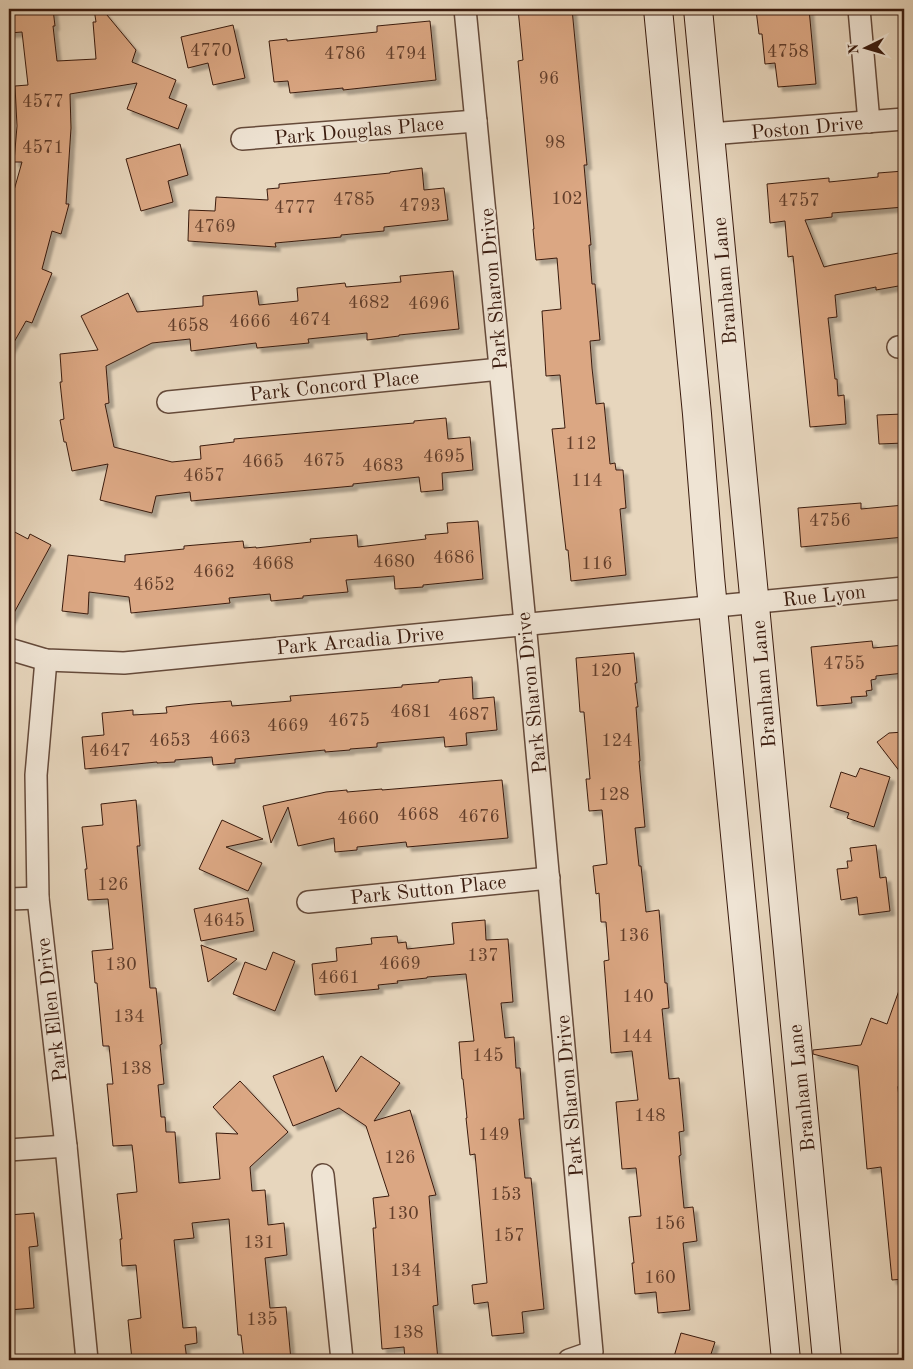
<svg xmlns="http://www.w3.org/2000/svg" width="913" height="1369" viewBox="0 0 913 1369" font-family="'Old Standard TT',serif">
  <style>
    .building { fill: #dba783; stroke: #3a1b0e; filter: url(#shadow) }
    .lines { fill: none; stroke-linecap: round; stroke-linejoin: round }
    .minor-casing { stroke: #654a3a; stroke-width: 24 }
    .secondary-casing { stroke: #3a1b0e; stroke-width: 30 }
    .minor { stroke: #efe4d4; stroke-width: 21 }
    .secondary { stroke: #efe4d4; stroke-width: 28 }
    .labels { text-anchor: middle; stroke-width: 4.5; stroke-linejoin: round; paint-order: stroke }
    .number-label { font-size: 18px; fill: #623e2b }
    .street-label { font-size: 20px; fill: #3a1b0e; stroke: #efe4d4 }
  </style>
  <defs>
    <filter id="shadow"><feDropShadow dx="4.5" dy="4.5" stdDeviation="1" flood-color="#0004"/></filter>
  </defs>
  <rect width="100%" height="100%" fill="#e7d6bd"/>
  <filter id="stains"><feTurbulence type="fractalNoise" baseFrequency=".004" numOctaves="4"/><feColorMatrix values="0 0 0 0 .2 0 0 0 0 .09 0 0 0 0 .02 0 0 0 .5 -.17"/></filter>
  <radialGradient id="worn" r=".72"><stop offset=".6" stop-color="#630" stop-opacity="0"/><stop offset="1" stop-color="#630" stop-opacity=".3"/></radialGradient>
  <g class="building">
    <polygon points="9,9 53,9 55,26 53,26 57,61 96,59 93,22 96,22 94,9 102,9 136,50 132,62 176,80 169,98 187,105 178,129 127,109 137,83 70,94 71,128 66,204 69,204 61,234 52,231 42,269 52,273 32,323 26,321 9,351 9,208 22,162 14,162 17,126 15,86 28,85 22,32 9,33"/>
    <polygon points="518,9 572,9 587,165 584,165 591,245 589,245 592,284 595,284 600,340 590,341 592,368 596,404 604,403 610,464 615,463 616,470 623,470 626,508 620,509 626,575 571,581 568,550 566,550 552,429 565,428 560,375 546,376 542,311 561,309 557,258 536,260 533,229 534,229 518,61 523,60"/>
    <polygon points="767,9 809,9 816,84 778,87 775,63 765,64 762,34 759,34 756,10"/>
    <polygon points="430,21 436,80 343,90 343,88 290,93 288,81 274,82 269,41 287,39 287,41 377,32 377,26"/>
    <polygon points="233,25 245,78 213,85 208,63 188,68 181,37"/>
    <polygon points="180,144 188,175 168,181 173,202 141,211 126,159"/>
    <polygon points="422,168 424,190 444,188 448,220 384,227 384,231 341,235 341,237 275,243 276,247 188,241 189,210 215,211 216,197 268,200 267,189 279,188 279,184 390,173 390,172"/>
    <polygon points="904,171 904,207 832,213 832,217 805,220 824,267 832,265 904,252 904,285 876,290 876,287 835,295 837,317 828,318 835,379 837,379 838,396 844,395 846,424 810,427 793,256 788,257 785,221 770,223 767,184 829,178 829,182 878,177 878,173"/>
    <polygon points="453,271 459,329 399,335 399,336 367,340 367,333 308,339 309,343 257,348 256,343 191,351 190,339 152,343 106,366 109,403 105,404 114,447 172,462 201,459 200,446 234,442 234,439 414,423 414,421 446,418 448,439 470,437 473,470 442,473 443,490 421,492 419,477 353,484 353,486 191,501 190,492 156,496 152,513 100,500 108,464 72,471 66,442 64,442 60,420 64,419 60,382 62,382 60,354 98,350 81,316 128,293 137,312 203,306 203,296 257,291 259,305 298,301 297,288 345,283 346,287 401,282 400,276"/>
    <polygon points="904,414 904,443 879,444 877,415"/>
    <polygon points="861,503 861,509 904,505 904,537 801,547 798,508"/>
    <polygon points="478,521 483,579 423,585 423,587 395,589 394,576 346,580 348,592 303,596 303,598 271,601 270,594 229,598 230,603 131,613 129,597 89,592 88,614 62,611 68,555 125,562 125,555 184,549 184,546 243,541 244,548 256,547 256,548 311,542 310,539 357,535 358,547 426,539 425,535 448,533 447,523"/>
    <polygon points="9,529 28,539 30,534 51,545 9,622"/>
    <polygon points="872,641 873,648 904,645 904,673 876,676 876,679 871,680 872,690 866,691 867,696 851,697 852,703 817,706 811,647"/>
    <polygon points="634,653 637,683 635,683 638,707 636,707 640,761 639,761 645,827 635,828 639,866 641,866 646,912 659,910 665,983 667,983 669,1008 662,1009 669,1079 679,1078 684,1131 679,1132 681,1155 679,1156 684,1208 693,1207 697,1241 683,1243 690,1310 658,1313 656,1292 635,1294 632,1263 634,1263 629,1217 641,1216 636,1168 622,1169 616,1102 638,1100 632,1051 611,1053 604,961 609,960 606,922 601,922 599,893 596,894 593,866 607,864 602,810 589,811 586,779 590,779 584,712 580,712 576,658"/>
    <polygon points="472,677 473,699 494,697 497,730 466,733 467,745 445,747 444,737 377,743 377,747 350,749 350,750 325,752 325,750 244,758 235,759 235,763 213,765 212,757 175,760 175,762 157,763 157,762 85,769 82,737 104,735 102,713 133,710 133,715 167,713 166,707 193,704 231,701 232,706 291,701 290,696 402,687 402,685 439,682 439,680"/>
    <polygon points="904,732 904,777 877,742 889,733"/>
    <polygon points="860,768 890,777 874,827 847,818 849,813 830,807 841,772 856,777"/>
    <polygon points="502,780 508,838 407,847 406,842 357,847 357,850 335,852 334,838 298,846 288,807 271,843 263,806 326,792 347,790 347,792 382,789 382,790"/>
    <polygon points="136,800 140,846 137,846 150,988 156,988 162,1044 160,1045 164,1084 158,1085 161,1117 165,1117 166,1132 175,1132 179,1183 220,1179 216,1133 238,1134 213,1107 240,1081 288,1132 250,1167 252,1191 265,1190 268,1225 284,1223 287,1255 265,1258 270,1308 286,1307 291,1360 244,1360 241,1335 238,1335 229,1219 192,1223 194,1238 174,1240 183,1328 196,1327 197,1343 185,1345 187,1360 132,1360 128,1320 141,1318 136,1265 122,1266 120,1239 122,1239 117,1194 137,1192 134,1162 132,1145 113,1146 107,1084 113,1084 109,1046 103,1046 97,983 95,983 92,951 113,949 108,899 88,900 85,869 87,869 82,827 103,825 101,804"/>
    <polygon points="222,820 263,839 226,847 262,863 248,891 199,869"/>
    <polygon points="876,845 880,878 886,877 890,911 859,915 857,897 841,900 837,869 848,868 847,861 852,861 850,848"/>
    <polygon points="248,898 254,931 201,941 194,909"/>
    <polygon points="485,920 486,940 508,939 513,1002 501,1003 505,1038 514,1037 516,1068 520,1068 524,1119 519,1119 525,1178 531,1178 544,1309 522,1312 524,1333 492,1336 488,1302 474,1304 472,1285 487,1283 475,1154 470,1155 466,1118 467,1118 463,1079 462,1079 459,1042 474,1041 466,974 427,977 427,978 397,981 398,983 378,985 379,989 315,995 312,964 337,961 336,948 372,944 371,938 397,936 398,943 406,942 407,949 454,944 452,923"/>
    <polygon points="201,945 237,959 208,982"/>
    <polygon points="273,952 295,961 275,1011 233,994 245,962 266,970"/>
    <polygon points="902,982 904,982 904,1069 898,1087 901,1122 904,1122 904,1279 892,1280 881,1167 867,1169 858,1066 813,1054 813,1050 861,1045 871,1018 887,1024"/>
    <polygon points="323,1056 336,1092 361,1056 400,1083 374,1121 410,1110 436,1195 429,1196 438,1305 433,1306 438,1360 405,1360 404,1347 382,1349 373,1228 376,1228 373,1198 389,1196 366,1126 339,1108 293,1126 273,1076"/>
    <polygon points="34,1213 38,1246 29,1247 34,1308 9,1310 9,1215"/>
    <polygon points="681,1333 715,1342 709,1360 673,1360"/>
  </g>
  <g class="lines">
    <defs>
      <g id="minor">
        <polyline points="465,9 528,654 592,1352 569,1360"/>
        <polyline points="859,9 869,122"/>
        <polyline points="710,134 904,119"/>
        <polyline points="242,139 476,121"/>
        <polyline points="898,347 904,346"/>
        <polyline points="168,402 500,369"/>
        <polyline points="9,649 46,660 124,663 904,588"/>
        <polyline points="46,660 36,775 38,898 66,1146 87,1360"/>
        <polyline points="9,899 38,898"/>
        <polyline points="308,902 549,878"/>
        <polyline points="9,1150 66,1146"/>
        <polyline points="323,1175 342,1360"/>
      </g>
      <g id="secondary">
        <polyline points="658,9 697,414 710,577 786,1360"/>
        <polyline points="698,9 827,1360"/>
      </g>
    </defs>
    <use href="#minor" class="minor-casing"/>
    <use href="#secondary" class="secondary-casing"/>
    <use href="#minor" class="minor"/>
    <use href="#secondary" class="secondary"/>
  </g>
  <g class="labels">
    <g class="number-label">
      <text x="211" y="56">4770</text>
      <text x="788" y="57">4758</text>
      <text x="345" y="59">4786</text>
      <text x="406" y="59">4794</text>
      <text x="549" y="84">96</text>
      <text x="43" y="107">4577</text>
      <text x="555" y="148">98</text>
      <text x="43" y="153">4571</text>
      <text x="567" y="204">102</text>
      <text x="354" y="205">4785</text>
      <text x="799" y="206">4757</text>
      <text x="420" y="211">4793</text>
      <text x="295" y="213">4777</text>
      <text x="215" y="232">4769</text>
      <text x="369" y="308">4682</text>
      <text x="429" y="309">4696</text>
      <text x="310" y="325">4674</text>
      <text x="250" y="327">4666</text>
      <text x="188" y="331">4658</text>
      <text x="581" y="449">112</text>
      <text x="444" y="462">4695</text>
      <text x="324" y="466">4675</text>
      <text x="263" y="467">4665</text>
      <text x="383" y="471">4683</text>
      <text x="204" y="481">4657</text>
      <text x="587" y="486">114</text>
      <text x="830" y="526">4756</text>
      <text x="454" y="563">4686</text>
      <text x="394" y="567">4680</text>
      <text x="273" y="569">4668</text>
      <text x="597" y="569">116</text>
      <text x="214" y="577">4662</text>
      <text x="154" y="590">4652</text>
      <text x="844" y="669">4755</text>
      <text x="606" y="676">120</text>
      <text x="411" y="717">4681</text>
      <text x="469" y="720">4687</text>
      <text x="349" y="726">4675</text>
      <text x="288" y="731">4669</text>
      <text x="230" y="743">4663</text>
      <text x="170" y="746">4653</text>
      <text x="617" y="746">124</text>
      <text x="110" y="756">4647</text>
      <text x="614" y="800">128</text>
      <text x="418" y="820">4668</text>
      <text x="479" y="822">4676</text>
      <text x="358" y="824">4660</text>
      <text x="113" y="890">126</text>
      <text x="224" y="926">4645</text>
      <text x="634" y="941">136</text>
      <text x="483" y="961">137</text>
      <text x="400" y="969">4669</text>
      <text x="121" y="970">130</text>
      <text x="339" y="983">4661</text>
      <text x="638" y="1002">140</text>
      <text x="129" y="1022">134</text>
      <text x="637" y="1042">144</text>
      <text x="488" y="1061">145</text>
      <text x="136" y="1074">138</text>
      <text x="650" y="1121">148</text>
      <text x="494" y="1140">149</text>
      <text x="400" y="1163">126</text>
      <text x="506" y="1200">153</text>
      <text x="403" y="1219">130</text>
      <text x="670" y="1229">156</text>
      <text x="509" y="1241">157</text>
      <text x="259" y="1248">131</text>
      <text x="406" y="1276">134</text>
      <text x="660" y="1283">160</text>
      <text x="262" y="1325">135</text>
      <text x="408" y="1338">138</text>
    </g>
    <g class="street-label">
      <text transform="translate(807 127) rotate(-5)" y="7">Poston Drive</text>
      <text transform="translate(359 130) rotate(-5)" y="7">Park Douglas Place</text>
      <text transform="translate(724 281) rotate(-95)" y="7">Branham Lane</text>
      <text transform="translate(493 289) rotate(-95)" y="7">Park Sharon Drive</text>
      <text transform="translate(334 385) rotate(-6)" y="7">Park Concord Place</text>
      <text transform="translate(824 595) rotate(-6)" y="7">Rue Lyon</text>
      <text transform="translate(360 640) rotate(-5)" y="7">Park Arcadia Drive</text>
      <text transform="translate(763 684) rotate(-95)" y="7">Branham Lane</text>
      <text transform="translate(531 693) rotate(-96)" y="7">Park Sharon Drive</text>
      <text transform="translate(428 889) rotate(-6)" y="7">Park Sutton Place</text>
      <text transform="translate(51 1010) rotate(-97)" y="7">Park Ellen Drive</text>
      <text transform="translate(801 1088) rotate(-96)" y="7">Branham Lane</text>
      <text transform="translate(569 1096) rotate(-95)" y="7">Park Sharon Drive</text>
    </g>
  </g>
  <rect width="913" height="1369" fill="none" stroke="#e7d6bd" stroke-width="30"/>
  <rect x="10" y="10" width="893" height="1349" fill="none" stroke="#3a1b0e" stroke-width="2.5"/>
  <rect x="15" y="15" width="883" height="1339" fill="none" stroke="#3a1b0e"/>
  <g transform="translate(866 48) rotate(265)" stroke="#efe4d4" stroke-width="4" paint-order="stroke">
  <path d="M0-4L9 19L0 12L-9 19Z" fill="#3a1b0e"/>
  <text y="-8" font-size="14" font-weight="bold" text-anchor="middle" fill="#3a1b0e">N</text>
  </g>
  <rect width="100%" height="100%" filter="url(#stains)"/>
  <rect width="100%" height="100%" fill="url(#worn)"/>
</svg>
